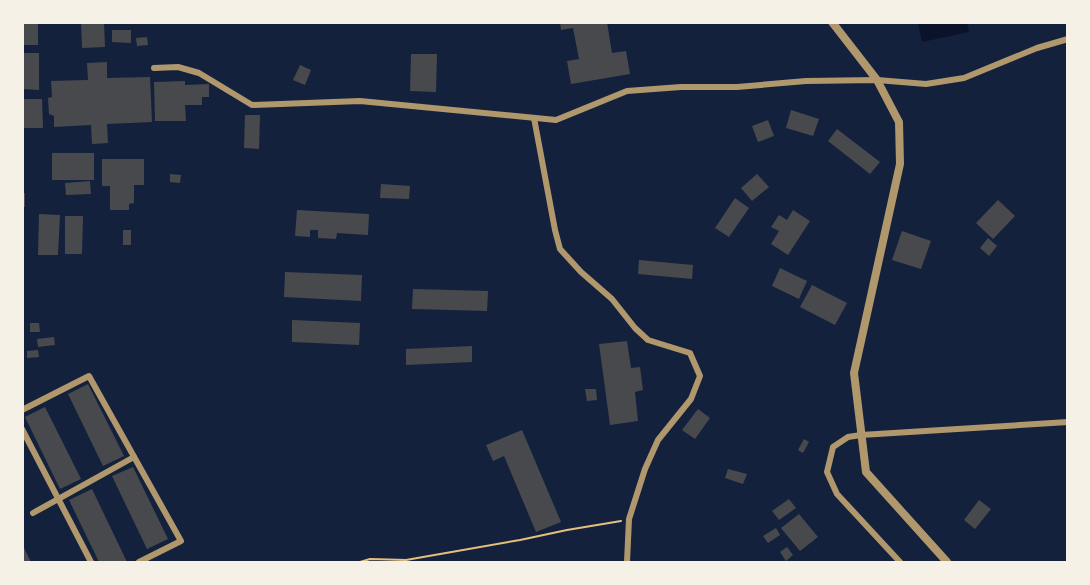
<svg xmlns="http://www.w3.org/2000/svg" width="1090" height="585" viewBox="0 0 1090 585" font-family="'IBM Plex Serif',serif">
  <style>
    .water { fill: #0b132b }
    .building { fill: #48494c }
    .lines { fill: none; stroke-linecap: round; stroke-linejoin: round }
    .path { stroke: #e5c07b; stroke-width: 2 }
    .minor { stroke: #b1986c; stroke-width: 6 }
    .tertiary { stroke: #b1986c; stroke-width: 8 }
  </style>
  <rect width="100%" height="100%" fill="#14213d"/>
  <polygon class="water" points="918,23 967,23 969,32 922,42"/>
  <g class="building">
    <rect x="22" y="22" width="16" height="23"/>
    <polygon points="81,22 104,22 105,47 82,48"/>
    <polygon points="560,22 607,22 612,53 626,51 630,74 571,84 567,61 579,59 573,28 561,30"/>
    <polygon points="112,30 131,30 131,43 112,42"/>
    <polygon points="147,37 148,45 137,46 136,38"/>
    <polygon points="22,53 39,53 39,90 22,89"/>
    <polygon points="411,54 437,54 436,92 410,91"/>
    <polygon points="107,62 107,78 150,77 152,122 107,124 108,143 92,144 91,125 54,127 54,116 49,114 48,98 52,97 51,81 88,80 87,63"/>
    <polygon points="300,65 311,70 305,85 293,80"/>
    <polygon points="185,81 185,85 209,84 209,97 202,97 202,105 185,105 186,121 155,121 154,82"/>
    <polygon points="22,99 42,99 43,128 22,128"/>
    <polygon points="791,110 819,119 813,136 786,128"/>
    <polygon points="245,115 260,115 259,149 244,148"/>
    <polygon points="768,120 774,136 758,142 752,126"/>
    <polygon points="837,129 880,162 870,174 828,141"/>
    <rect x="52" y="153" width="42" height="27"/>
    <polygon points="102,159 144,159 144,185 134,185 134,203 129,204 129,210 110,210 110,186 102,186"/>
    <polygon points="170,174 181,175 180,183 170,182"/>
    <polygon points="757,174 769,187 752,201 741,188"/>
    <polygon points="90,181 91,194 66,195 65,183"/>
    <polygon points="381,184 410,186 409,199 380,198"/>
    <rect x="22" y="193" width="3" height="14"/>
    <polygon points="735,198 749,208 729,237 715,228"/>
    <polygon points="998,200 1015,216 993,239 976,223"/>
    <polygon points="297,210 369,214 368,235 337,233 336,239 318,238 318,230 310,230 310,237 295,236"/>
    <polygon points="793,210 810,221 788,255 771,244 779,231 771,227 779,215 787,220"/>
    <polygon points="39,214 60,215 58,255 38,255"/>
    <polygon points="65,216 83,216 82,254 65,254"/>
    <rect x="123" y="230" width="8" height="15"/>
    <polygon points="902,231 931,241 921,269 892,260"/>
    <polygon points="988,238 997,246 989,256 980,248"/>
    <polygon points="639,260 693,265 692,279 638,274"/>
    <polygon points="780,268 807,281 799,299 772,286"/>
    <polygon points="285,272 362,275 361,301 284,297"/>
    <polygon points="812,285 847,303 835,325 800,307"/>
    <polygon points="413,289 488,291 487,311 412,309"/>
    <polygon points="292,320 360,323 359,345 292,342"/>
    <polygon points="30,323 39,323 40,332 30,332"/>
    <polygon points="54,337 55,345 38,347 37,339"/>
    <polygon points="627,341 631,368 640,367 643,390 635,392 638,421 610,425 599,344"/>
    <polygon points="472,346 472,362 406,365 406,349"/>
    <polygon points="38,350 39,357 27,358 27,351"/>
    <polygon points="88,384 124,456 103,466 68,394"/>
    <polygon points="585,389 596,389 597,400 587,401"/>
    <polygon points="45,407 81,479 60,489 25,417"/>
    <polygon points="698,409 710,418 695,439 682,430"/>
    <polygon points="522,430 561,522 536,532 504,456 493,461 486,445"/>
    <polygon points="804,439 809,442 803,453 798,450"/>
    <polygon points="133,467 168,539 147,549 112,476"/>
    <polygon points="728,469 747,474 743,484 725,478"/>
    <polygon points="92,489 127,562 99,562 69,500"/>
    <polygon points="789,499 796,508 779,520 772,511"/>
    <polygon points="979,500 991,509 975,529 964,520"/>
    <polygon points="799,514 818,537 800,551 781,528"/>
    <polygon points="776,528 780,535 768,543 763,536"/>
    <polygon points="22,544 31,562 22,562"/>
    <polygon points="787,547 793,555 786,561 780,552"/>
  </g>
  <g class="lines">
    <polyline class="path" points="360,562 370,559 406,560 520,540 567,530 621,521"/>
    <g class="minor">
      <polyline points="154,68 178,67 199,73 252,105 360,101 556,120 627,91 681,87 737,87 806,81 877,80 926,84 964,78 1037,48 1068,39"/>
      <polyline points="534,118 555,230 560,249 581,272 612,299 635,328 648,340 690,353 700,376 691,399 658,440 645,469 629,519 627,562"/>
      <polyline points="22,410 89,376 181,541 139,562"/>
      <polyline points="22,429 91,562"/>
      <polyline points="33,513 134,457"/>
      <polyline points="900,562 837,494 827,472 833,447 848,437 861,435 1068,422"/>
    </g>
    <polyline class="tertiary" points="832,22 877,80 899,122 900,164 854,373 866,472 947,562"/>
  </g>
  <rect width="1090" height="585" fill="none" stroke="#f6f1e7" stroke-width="48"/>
</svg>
